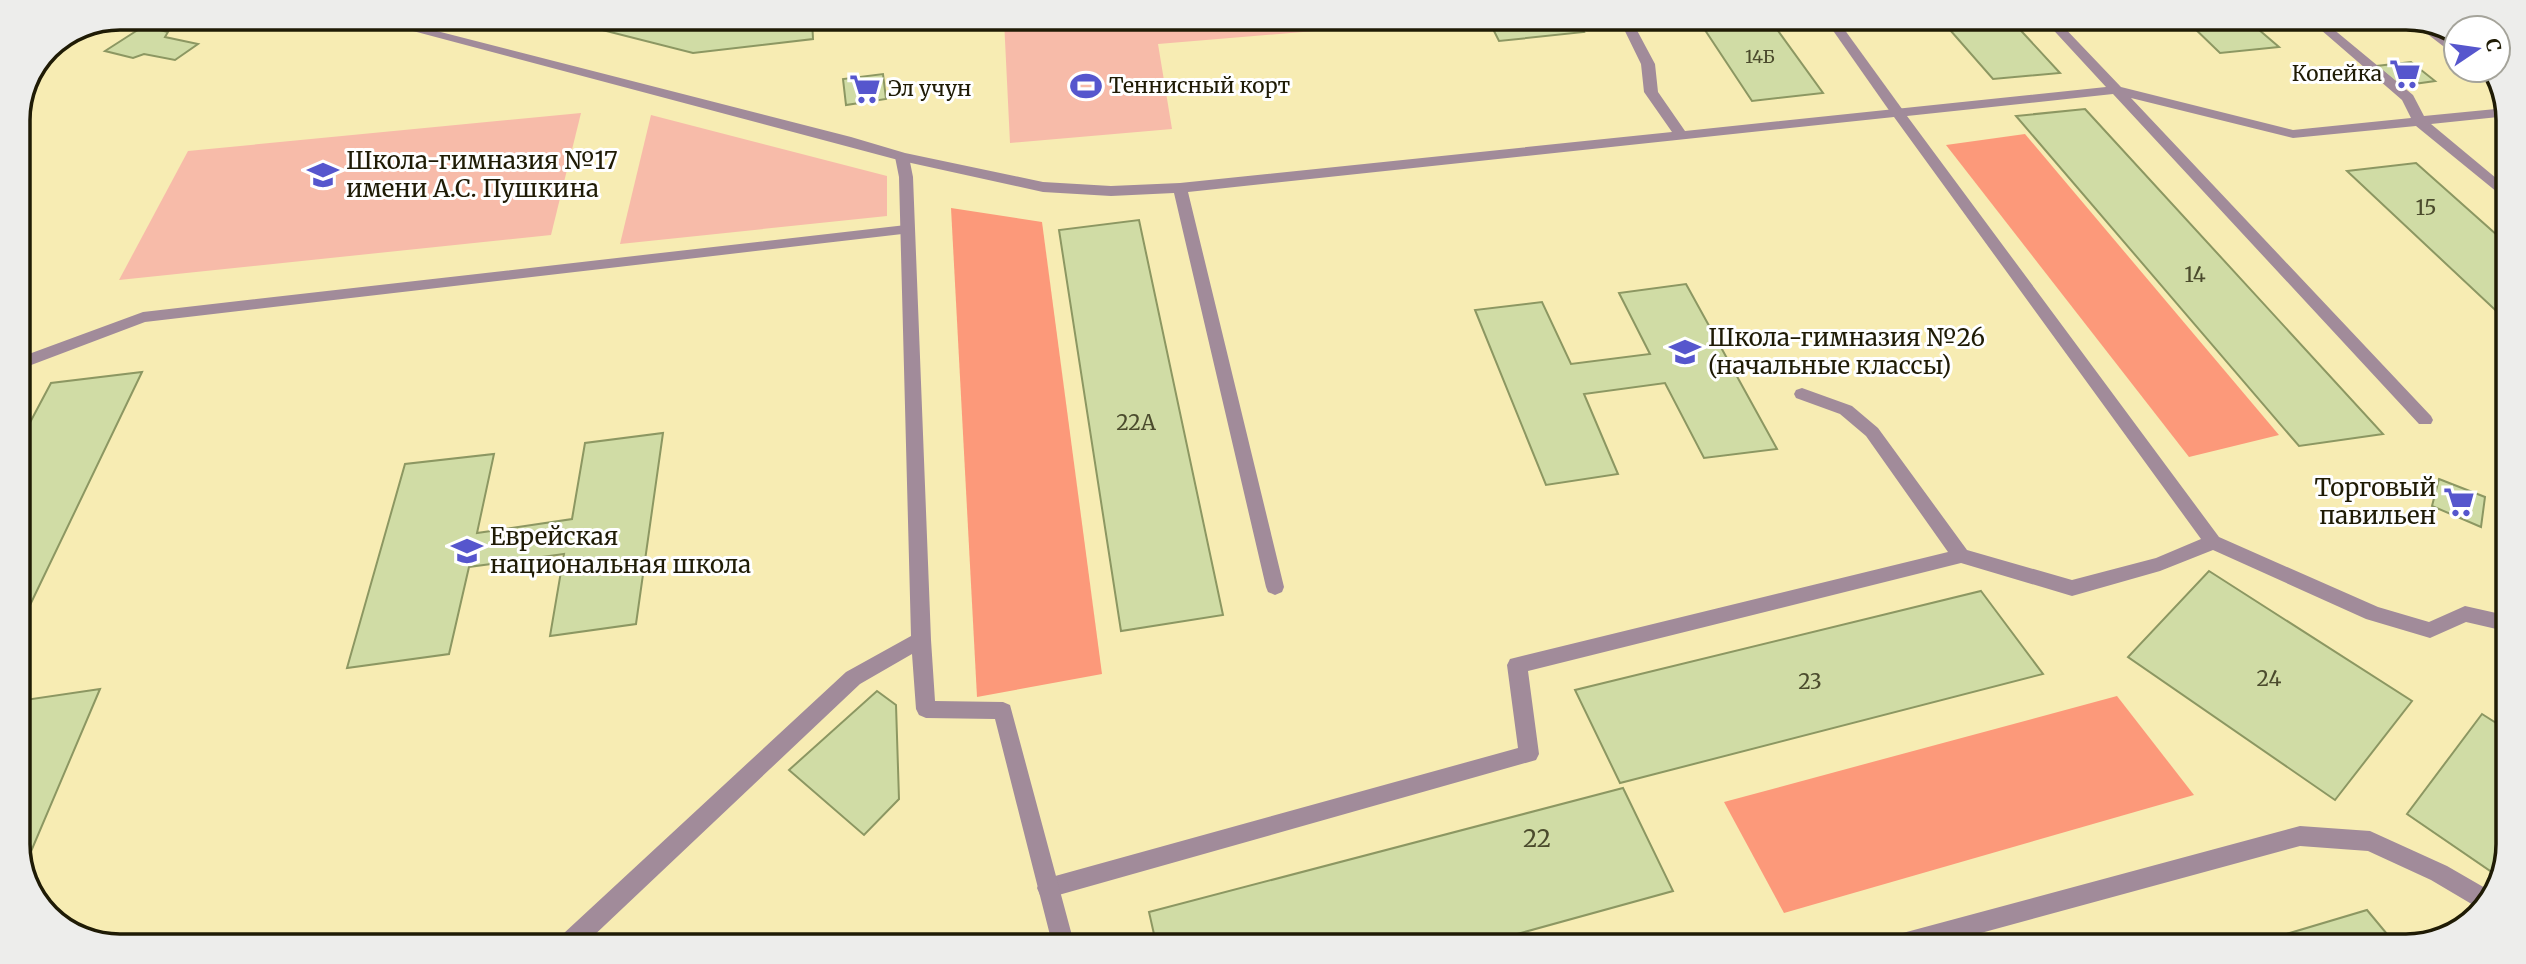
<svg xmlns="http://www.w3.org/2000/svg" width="2526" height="964" viewBox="0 0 2526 964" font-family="Merriweather,serif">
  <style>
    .green { fill: #f7bba9 }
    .forest { fill: #fc997a }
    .building { fill: #d0dca5; stroke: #8c9762; stroke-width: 2 }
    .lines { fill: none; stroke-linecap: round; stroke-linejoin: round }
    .service { fill: #a18b9a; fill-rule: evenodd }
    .minor { fill: #a18b9a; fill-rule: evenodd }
    .labels { text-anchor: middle; stroke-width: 6; stroke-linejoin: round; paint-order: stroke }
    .far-number-label { font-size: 18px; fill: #4b4b2d }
    .far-poi-label { font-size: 21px; fill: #1f1b05; stroke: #fff; text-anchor: start }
    .number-label { font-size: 21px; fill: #4b4b2d }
    .poi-label { font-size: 24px; fill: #1f1b05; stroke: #fff; text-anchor: start }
    .near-number-label { font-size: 24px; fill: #4b4b2d }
    .rim { fill: none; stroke: #1f1b05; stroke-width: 3.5 }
  </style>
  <rect width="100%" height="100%" fill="#f7ecb3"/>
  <g class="green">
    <polygon points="1004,20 1324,20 1327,30 1158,44 1172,129 1010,143"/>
    <polygon points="581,113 551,235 119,280 188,151"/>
    <polygon points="651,115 887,176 887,216 620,244"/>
  </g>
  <g class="forest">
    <polygon points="2025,134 2279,435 2189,457 1946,145"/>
    <polygon points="951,208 1042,222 1102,674 977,697"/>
    <polygon points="2117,696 2194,795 1784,913 1724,802"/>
  </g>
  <g class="building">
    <polygon points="559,19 812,19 813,39 693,53"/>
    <polygon points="1489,21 1578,21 1584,32 1499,41"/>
    <polygon points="1699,21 1771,21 1823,93 1752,101"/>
    <polygon points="1943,22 2013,22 2060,73 1993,79"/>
    <polygon points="2188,22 2251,23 2279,47 2220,53"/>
    <polygon points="144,26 168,32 165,37 198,44 175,60 144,54 133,58 105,51"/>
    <polygon points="2411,62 2435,81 2400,86 2376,66"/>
    <polygon points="883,74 886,99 846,105 843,79"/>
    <polygon points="2085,109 2383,434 2299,446 2016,116"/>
    <polygon points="2416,163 2507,244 2507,321 2347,171"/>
    <polygon points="1139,220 1223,615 1121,631 1059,230"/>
    <polygon points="1686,284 1777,449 1704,458 1665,383 1584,394 1618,474 1546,485 1475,310 1542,302 1571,364 1650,354 1619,293"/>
    <polygon points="142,372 18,630 18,445 51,383"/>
    <polygon points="663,433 636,624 550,636 564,554 469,567 449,654 347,668 405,464 494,454 477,533 572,519 585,443"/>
    <polygon points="2439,479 2485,497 2481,527 2432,506"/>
    <polygon points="2209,571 2412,701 2335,800 2128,657"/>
    <polygon points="1981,591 2043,674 1620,783 1575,690"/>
    <polygon points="100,689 24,868 18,851 18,701"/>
    <polygon points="877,691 896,705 899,799 864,835 789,770"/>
    <polygon points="2482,714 2504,728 2502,879 2407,814"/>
    <polygon points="1623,788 1673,891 1481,944 1156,943 1149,912"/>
    <polygon points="2367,910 2397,946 2246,946"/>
  </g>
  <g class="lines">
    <g class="service">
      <polygon points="364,18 386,18 851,137 905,153 1043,182 1111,186 1180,183 1672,132 1644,92 1641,64 1620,21 1632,21 1655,64 1658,92 1685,131 2106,87 2046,22 2059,22 2121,87 2293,130 2411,118 2402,100 2313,23 2326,23 2413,95 2424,116 2506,108 2508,116 2431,124 2508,188 2508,201 2416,126 2293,138 2131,98 2431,416 2433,420 2431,424 2419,424 2113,94 1907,116 2219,537 2378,607 2429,622 2465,606 2505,615 2505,631 2466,622 2430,638 2366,619 2213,550 2160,571 2072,596 1961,563 1528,671 1539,754 1536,760 1048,898 1040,895 1037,888 1040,881 1048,878 1518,748 1507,665 1510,659 1948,552 1866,436 1840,414 1796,398 1794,394 1796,390 1802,388 1852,406 1878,428 1967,550 2072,580 2156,558 2201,539 1894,117 1188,192 1284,587 1282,592 1275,595 1268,592 1266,587 1174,193 1111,196 1043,192 902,161"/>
      <polygon points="906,225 913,230 911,233 145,322 18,370 18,358 143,312"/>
      <polygon points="2300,826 2370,831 2447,866 2492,892 2480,909 2431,880 2368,851 2300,846 1937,945 1888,945 1891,937 1899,934"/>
    </g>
    <g class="minor">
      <polygon points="1827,22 1839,22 1905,113 1903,116 1893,116"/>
      <polygon points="2413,23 2427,23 2456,46 2456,56"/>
      <path d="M 2471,70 C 2488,70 2493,73 2499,89 L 2493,88 Z"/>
      <polygon points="902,153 909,157 913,177 931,640 935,701 1003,702 1010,705 1074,943 1052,943 995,719 926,718 919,715 916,709 912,654 860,684 587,942 560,942 563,934 846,672 911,636 899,177 895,157"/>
    </g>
  </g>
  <defs>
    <symbol id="supermarket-bare" viewBox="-9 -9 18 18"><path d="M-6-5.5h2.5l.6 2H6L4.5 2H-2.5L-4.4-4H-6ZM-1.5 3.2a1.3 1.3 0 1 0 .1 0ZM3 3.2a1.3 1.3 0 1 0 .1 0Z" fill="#5656cd" stroke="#fff" stroke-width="2.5" paint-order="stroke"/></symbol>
    <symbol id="stadium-bare" viewBox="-9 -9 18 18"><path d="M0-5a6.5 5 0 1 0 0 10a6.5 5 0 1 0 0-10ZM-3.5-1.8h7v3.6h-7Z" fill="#5656cd" stroke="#fff" stroke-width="2.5" paint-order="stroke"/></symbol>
    <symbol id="school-bare" viewBox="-9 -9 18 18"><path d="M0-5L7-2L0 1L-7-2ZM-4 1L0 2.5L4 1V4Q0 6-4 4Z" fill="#5656cd" stroke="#fff" stroke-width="2.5" paint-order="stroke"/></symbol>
    <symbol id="university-bare" viewBox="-9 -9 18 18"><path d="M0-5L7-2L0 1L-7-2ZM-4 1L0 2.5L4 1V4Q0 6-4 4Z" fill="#5656cd" stroke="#fff" stroke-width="2.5" paint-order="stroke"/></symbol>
  </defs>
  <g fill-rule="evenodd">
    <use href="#supermarket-bare" x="2383" y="52" width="44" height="44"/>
    <use href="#stadium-bare" x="1064" y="64" width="44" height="44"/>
    <use href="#supermarket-bare" x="843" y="67" width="44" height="44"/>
    <use href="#school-bare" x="301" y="153" width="44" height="44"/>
    <use href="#school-bare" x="1663" y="330" width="44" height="44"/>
    <use href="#supermarket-bare" x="2437" y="480" width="44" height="44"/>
    <use href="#university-bare" x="445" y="529" width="44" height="44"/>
  </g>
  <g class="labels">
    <g class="far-number-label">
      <text x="1760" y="63">14Б</text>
    </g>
    <g class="far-poi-label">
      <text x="2382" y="81" text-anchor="end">Копейка</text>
      <text x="1109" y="93">Теннисный корт</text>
      <text x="888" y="96">Эл учун</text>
    </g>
    <g class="number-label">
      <text x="2426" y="215">15</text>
      <text x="2195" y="282">14</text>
      <text x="1136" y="430">22А</text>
      <text x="2269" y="686">24</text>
      <text x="1810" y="689">23</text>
    </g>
    <g class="poi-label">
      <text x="346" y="169">Школа-гимназия №17<tspan x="346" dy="28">имени А.С. Пушкина</tspan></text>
      <text x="1708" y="346">Школа-гимназия №26<tspan x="1708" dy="28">(начальные классы)</tspan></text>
      <text x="2436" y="496" text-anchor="end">Торговый<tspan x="2436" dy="28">павильен</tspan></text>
      <text x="490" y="545">Еврейская<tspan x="490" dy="28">национальная школа</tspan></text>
    </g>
    <g class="near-number-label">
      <text x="1537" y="847">22</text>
    </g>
  </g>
  <path d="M0 0H2526V964H0ZM120 30H2406A90 90 0 0 1 2496 120V844A90 90 0 0 1 2406 934H120A90 90 0 0 1 30 844V120A90 90 0 0 1 120 30Z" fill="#ededeb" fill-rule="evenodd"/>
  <path class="rim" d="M120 30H2406A90 90 0 0 1 2496 120V844A90 90 0 0 1 2406 934H120A90 90 0 0 1 30 844V120A90 90 0 0 1 120 30Z"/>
  <g transform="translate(2477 49) rotate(77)"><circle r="33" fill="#ffffff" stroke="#a5a49b" stroke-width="2"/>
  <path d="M0-5L12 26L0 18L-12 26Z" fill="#5656cd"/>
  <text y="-10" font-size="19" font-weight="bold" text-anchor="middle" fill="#1f1b05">С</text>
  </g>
</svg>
